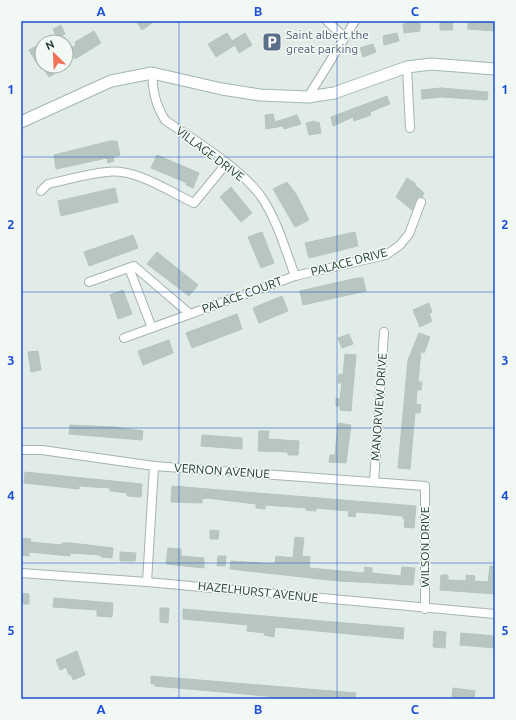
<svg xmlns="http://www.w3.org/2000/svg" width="516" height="720" viewBox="0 0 516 720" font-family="Ubuntu,sans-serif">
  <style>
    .building { fill: #b7c7bf; stroke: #b4c6bd }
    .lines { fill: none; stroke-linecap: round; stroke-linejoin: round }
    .street-casing { stroke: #a5b4ad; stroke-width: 10 }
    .secondary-casing { stroke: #a0b8ae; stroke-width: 13 }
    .street { stroke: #fff; stroke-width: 8 }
    .secondary { stroke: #fff; stroke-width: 11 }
    .grid { fill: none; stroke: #1d4ed8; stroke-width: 1; stroke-opacity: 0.55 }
    .labels { text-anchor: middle; stroke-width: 3; stroke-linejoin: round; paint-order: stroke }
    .service-label { font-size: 12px; fill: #4e5e75; stroke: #f2f9f5; text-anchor: start }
    .street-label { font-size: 12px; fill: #223d33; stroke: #f2f9f5 }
    .neatline { fill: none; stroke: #1d4ed8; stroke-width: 1.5 }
    .grid-label { font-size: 13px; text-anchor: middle; font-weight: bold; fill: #1d4ed8 }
  </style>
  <rect width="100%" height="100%" fill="#e2ece7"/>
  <g class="building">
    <polygon points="136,21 155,21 142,30"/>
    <polygon points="408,21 420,22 420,31 404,33 403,24 409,23"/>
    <polygon points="440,21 452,21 453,30 440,30"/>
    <polygon points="468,21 495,23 495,31 468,29"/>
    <polygon points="61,25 65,34 57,38 53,29"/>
    <polygon points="94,31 101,43 75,59 69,49 76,45 75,42"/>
    <polygon points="227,33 232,41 245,33 252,45 239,53 235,45 216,57 208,44"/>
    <polygon points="397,33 399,41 384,45 383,36"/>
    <polygon points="42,43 42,58 36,62 29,50"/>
    <polygon points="373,44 376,52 363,57 360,48"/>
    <polygon points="42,66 56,66 59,71 49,77"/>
    <polygon points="441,88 488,92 487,100 441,97 422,99 421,90"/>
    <polygon points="387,96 390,104 370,112 371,115 354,121 353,117 333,126 331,117"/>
    <polygon points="273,114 275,122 297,115 301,124 284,129 283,126 266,129 265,115"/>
    <polygon points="315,121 315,123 319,122 321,133 309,135 306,123"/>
    <polygon points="110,141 117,141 120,155 113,157 114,161 108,163 107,158 56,169 54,155"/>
    <polygon points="157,155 199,173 193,188 186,185 187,183 151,168"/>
    <polygon points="407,178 415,183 415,185 424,193 422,197 416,200 412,210 396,197"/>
    <polygon points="287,182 296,194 309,220 295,227 273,189"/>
    <polygon points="231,187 252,213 241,222 220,197"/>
    <polygon points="115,188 118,202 61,216 58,201"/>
    <polygon points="262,232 274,263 261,268 248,237"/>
    <polygon points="355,232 358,246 309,258 305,243"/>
    <polygon points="133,235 138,248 89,266 84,252"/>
    <polygon points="157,252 198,285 189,296 147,264"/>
    <polygon points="357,278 363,278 366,291 303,305 300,291"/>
    <polygon points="123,290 132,314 118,319 110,295"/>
    <polygon points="282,296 288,311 259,323 253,308"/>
    <polygon points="429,303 432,312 429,314 432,321 420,327 413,310"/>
    <polygon points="237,314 242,329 192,348 186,333"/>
    <polygon points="419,333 430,337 424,353 421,351 418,382 422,382 421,390 417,390 416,404 421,405 420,413 415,413 410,469 398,468 408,360"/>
    <polygon points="349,334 353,344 342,348 338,338"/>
    <polygon points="169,340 173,353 143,365 138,351"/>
    <polygon points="38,351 41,370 31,372 28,352"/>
    <polygon points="345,354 356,355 351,411 340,410 340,406 336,406 336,398 340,399 342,383 338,383 339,374 343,375"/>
    <polygon points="338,423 351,425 346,463 329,462 330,455 335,455"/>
    <polygon points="70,425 114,427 143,431 142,440 69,434"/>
    <polygon points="259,431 269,431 268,439 299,441 298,455 288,455 288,452 258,451"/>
    <polygon points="202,435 242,438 242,449 201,446"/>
    <polygon points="25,472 142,484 141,497 127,496 127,493 110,491 110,488 79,486 79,489 24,483"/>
    <polygon points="172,486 416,506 414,528 404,527 405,519 403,519 403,516 382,514 356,512 355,517 348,516 349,511 316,508 316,511 306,510 306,508 265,505 265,509 256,508 256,504 206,498 202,499 202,503 171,502"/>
    <polygon points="210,530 219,531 218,539 210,539"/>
    <polygon points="295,537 304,538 302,556 310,557 309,568 364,573 365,567 372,568 372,573 401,576 402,567 415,568 413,585 338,581 230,569 231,561 275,564 276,556 293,558"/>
    <polygon points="21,538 31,539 30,542 62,545 62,543 71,543 113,548 112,558 101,557 101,555 70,553 70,556 29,552 29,556 21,555"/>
    <polygon points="168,548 181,549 181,556 204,558 204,568 166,564"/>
    <polygon points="120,552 136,553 135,561 120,561"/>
    <polygon points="218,556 226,556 225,566 217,566"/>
    <polygon points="490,566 495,566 495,594 440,590 441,575 448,575 448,580 466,581 466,575 475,576 474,581 488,582"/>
    <polygon points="21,593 29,594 29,604 21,604"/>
    <polygon points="54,598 113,603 112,617 97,616 97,610 53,607"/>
    <polygon points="160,608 169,608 168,623 160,622"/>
    <polygon points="183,609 404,628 403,639 275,627 274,637 264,635 265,633 247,631 248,625 183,619"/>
    <polygon points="434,631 446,632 445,648 433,647"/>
    <polygon points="461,633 495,636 495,648 460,645"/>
    <polygon points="77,651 85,675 73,680 71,674 69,675 66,667 60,670 56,660"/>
    <polygon points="151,676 332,691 356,693 355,699 299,699 155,686 155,684 151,684"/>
    <polygon points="453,688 475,691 474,699 452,699"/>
  </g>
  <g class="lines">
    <defs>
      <g id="street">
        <polyline points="327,21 344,37"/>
        <polyline points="407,67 410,128"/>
        <path d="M 152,73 C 153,91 155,104 165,120 C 196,142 237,165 260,195 C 276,217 286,251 295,276"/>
        <polyline points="308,97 355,21"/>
        <path d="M 41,191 L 48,184 C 67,180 86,174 106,172 C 136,168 168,191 194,203 L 226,164"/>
        <polyline points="129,268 152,328"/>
        <polyline points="89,282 134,266 190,314"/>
        <polyline points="124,338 295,276 386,255 400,245 409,234 421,202"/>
        <polyline points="21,450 42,450 154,466 425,486 425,609"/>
        <polyline points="374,482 384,332"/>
        <polyline points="21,573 147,582 495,614"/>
        <polyline points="147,582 154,466"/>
      </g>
      <polyline id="secondary" points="21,122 111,81 152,73 222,89 260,95 308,97 334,93 407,67 431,64 495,69"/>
    </defs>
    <use href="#street" class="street-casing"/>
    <use href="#secondary" class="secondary-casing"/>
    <use href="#street" class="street"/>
    <use href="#secondary" class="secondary"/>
  </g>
  <path class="grid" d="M 179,21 L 179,699M 337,21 L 337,699M 21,157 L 495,157M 21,292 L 495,292M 21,428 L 495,428M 21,563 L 495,563"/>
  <defs>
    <symbol id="parking-square" viewBox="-11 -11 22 22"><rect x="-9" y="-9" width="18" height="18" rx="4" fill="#5c6f8a" stroke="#f2f9f5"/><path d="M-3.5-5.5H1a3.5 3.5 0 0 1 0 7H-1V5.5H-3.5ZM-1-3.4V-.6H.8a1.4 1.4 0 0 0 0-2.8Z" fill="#fff"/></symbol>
  </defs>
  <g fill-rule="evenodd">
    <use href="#parking-square" x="261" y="31" width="22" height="22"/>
  </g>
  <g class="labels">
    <g class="service-label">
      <text x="286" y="39">Saint albert the<tspan x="286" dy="14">great parking</tspan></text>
    </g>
    <g class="street-label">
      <text transform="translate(210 154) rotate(37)" y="4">VILLAGE DRIVE</text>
      <text transform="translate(349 262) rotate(-15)" y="4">PALACE DRIVE</text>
      <text transform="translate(242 295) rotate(-20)" y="4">PALACE COURT</text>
      <text transform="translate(379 407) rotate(-86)" y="4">MANORVIEW DRIVE</text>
      <text transform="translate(222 471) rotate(4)" y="4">VERNON AVENUE</text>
      <text transform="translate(425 547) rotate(-90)" y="4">WILSON DRIVE</text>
      <text transform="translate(258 592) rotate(6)" y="4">HAZELHURST AVENUE</text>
    </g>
  </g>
  <rect width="516" height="720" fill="none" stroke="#f2f9f5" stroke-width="44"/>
  <g transform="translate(54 54) rotate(336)"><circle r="19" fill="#f2f9f5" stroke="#9faea7"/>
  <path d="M0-3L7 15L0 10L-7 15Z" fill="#f37159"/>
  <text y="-6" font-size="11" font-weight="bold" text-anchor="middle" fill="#223d33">N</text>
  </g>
  <rect x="22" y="22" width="472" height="676" class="neatline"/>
  <g class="grid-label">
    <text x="101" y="16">A</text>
    <text x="258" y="16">B</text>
    <text x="415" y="16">C</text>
    <text x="11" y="94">1</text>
    <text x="505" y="94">1</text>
    <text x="11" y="229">2</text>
    <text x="505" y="229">2</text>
    <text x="11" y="365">3</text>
    <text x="505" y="365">3</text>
    <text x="11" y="500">4</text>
    <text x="505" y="500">4</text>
    <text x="11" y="635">5</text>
    <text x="505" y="635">5</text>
    <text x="101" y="714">A</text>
    <text x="258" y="714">B</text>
    <text x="415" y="714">C</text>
  </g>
</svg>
